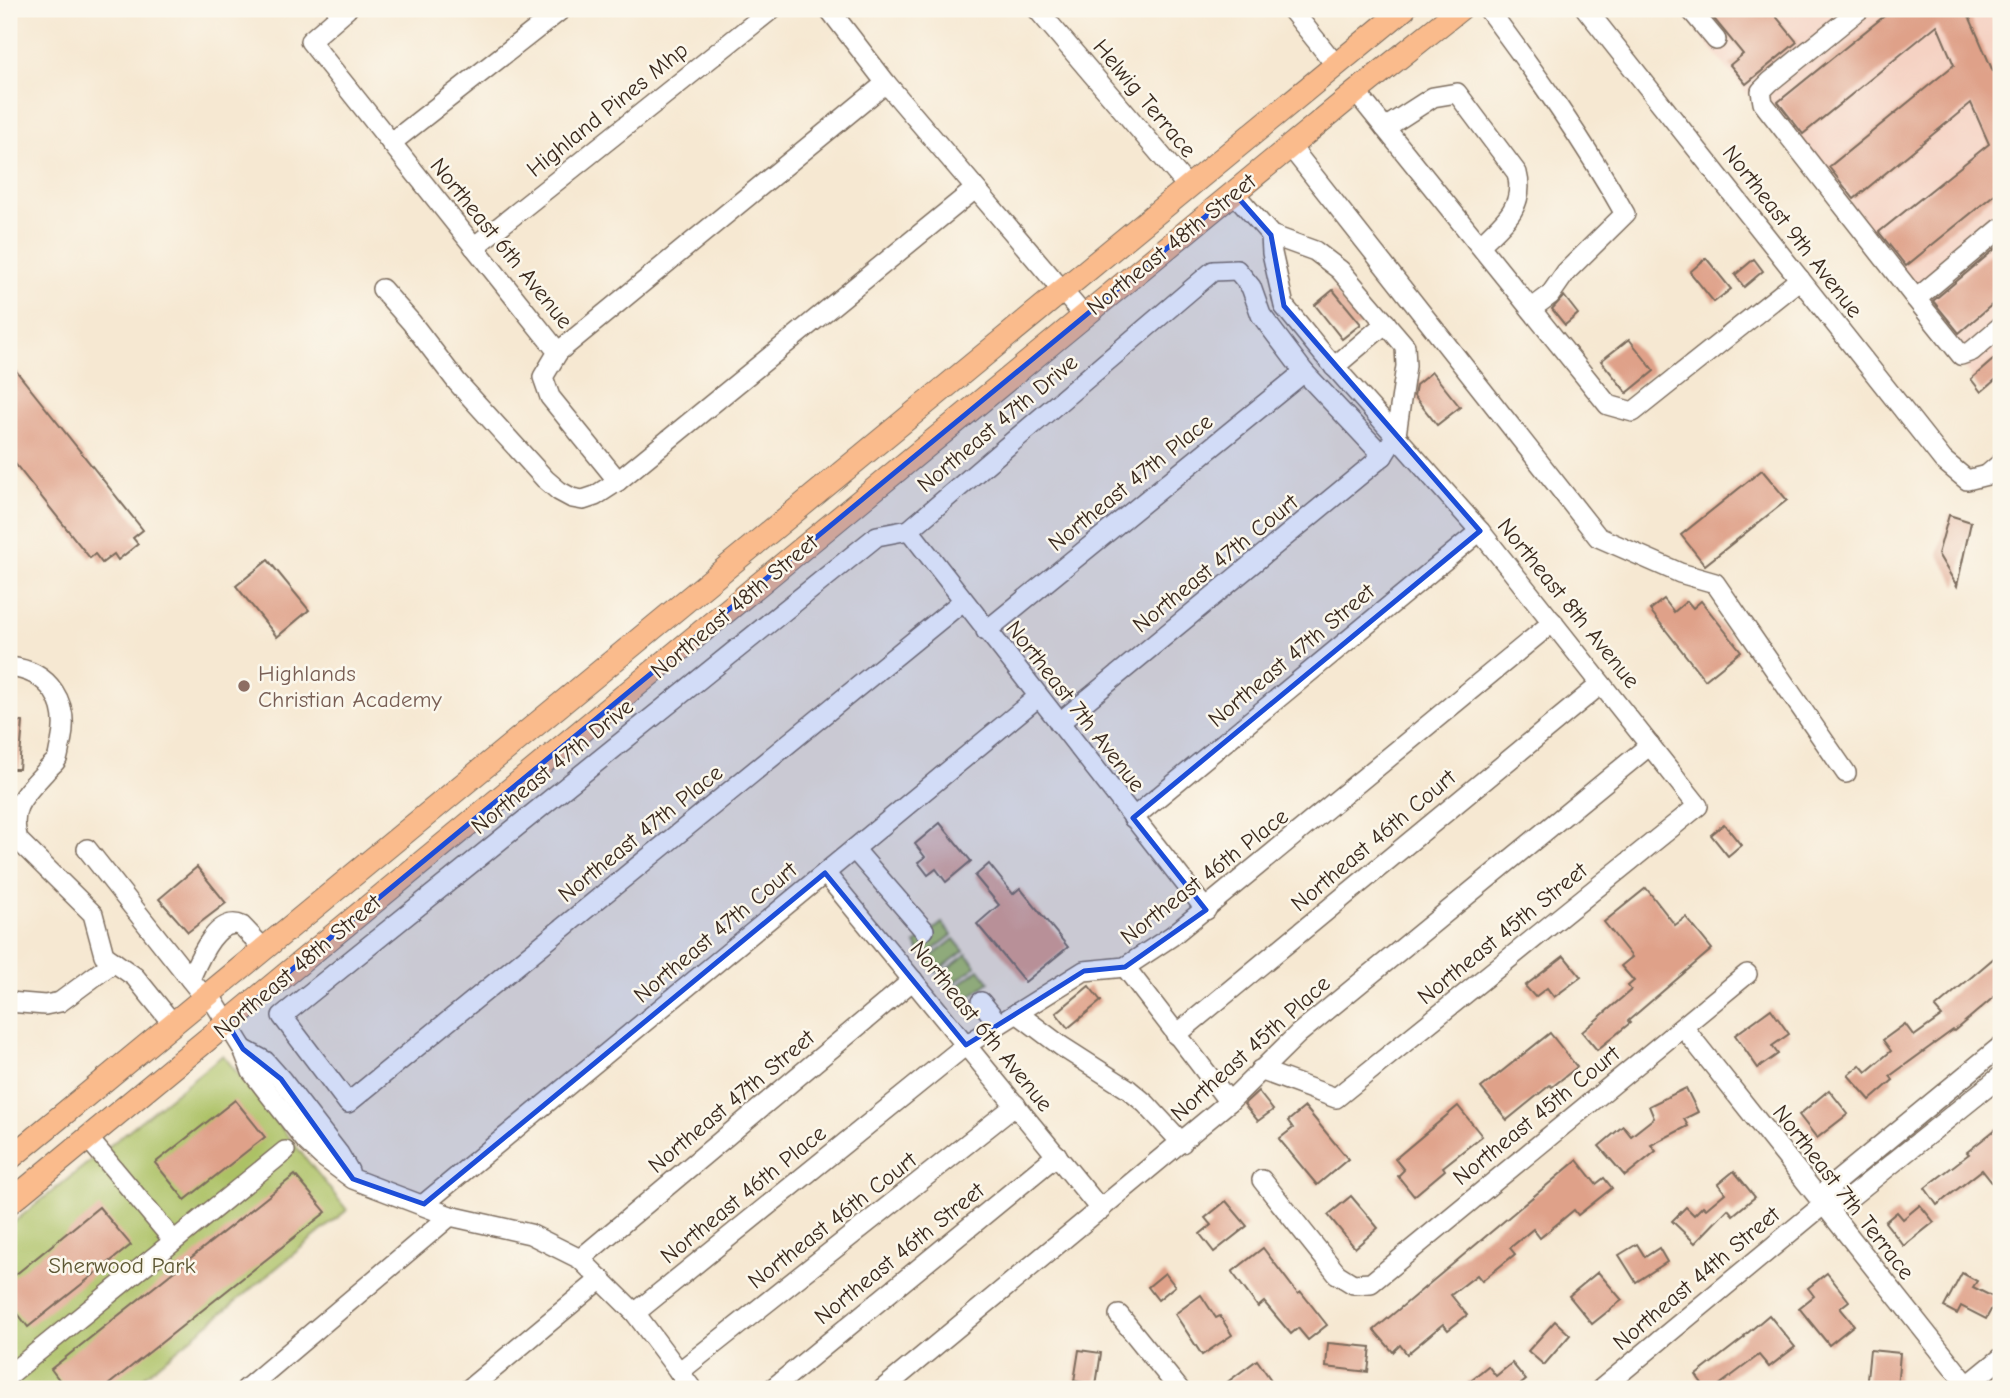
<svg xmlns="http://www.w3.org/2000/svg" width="2010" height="1398" viewBox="0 0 2010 1398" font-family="'Comic Neue',sans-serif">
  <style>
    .built { fill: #f5d2c3 }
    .green { fill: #acc165; stroke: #747642; stroke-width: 2 }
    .building { fill: #dfa189 }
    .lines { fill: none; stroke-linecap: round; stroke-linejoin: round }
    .minor-casing { stroke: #7c6c5d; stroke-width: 22 }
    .major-casing { stroke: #7c6c5d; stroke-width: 25 }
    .minor { stroke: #fff; stroke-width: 19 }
    .major { stroke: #fabb8c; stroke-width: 23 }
    .marked { fill: #1d4ed8; fill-opacity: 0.2; stroke: #1d4ed8; stroke-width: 5; stroke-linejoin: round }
    .education-dot { fill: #8d6e63; stroke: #fbf7ec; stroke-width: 2.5 }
    .labels { text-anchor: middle; stroke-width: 5; stroke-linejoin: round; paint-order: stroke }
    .street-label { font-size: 23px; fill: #3b2a1e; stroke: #fbf7ec }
    .education-label { font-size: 23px; fill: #785e54; stroke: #fbf7ec; text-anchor: start }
    .park-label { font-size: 23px; fill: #5d5733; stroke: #fbf7ec }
  </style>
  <rect width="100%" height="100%" fill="#fbf7ec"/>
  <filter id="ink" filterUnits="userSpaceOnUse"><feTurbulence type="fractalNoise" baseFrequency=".0143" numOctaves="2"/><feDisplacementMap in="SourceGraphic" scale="14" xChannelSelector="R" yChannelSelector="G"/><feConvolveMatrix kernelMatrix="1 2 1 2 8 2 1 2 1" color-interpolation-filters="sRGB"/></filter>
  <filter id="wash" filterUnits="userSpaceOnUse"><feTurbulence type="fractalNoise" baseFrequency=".00686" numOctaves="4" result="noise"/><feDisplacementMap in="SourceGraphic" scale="28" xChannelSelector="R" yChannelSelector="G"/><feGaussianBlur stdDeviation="1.57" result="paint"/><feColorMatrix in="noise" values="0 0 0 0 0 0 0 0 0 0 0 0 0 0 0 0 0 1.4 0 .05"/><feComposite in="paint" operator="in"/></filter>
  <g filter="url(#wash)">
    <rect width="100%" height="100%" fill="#f6e8d2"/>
    <polygon class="built" points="1680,9 1987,9 2001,44 2001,380 1985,393"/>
    <g class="green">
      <polygon points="942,923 952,935 924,957 915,944"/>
      <polygon points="954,939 964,951 936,972 927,960"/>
      <polygon points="967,954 976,966 949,987 939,975"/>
      <polygon points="979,969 989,982 961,1003 951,991"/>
      <polygon points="223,1055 347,1210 129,1389 17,1389 9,1379 9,1226"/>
    </g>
    <g id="blocks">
      <g class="building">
        <polygon points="1706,9 1770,9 1797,42 1746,84 1730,65 1743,54"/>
        <polygon points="1893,9 1966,9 2001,90 2001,189 1906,266 1879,232 1989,144 1971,103 1854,199 1829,167 1954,65 1937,25 1803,134 1778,102"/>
        <polygon points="2001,244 2001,297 1959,333 1933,301"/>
        <polygon points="1706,258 1731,289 1714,302 1690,272"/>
        <polygon points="1754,259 1763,271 1744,287 1735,275"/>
        <polygon points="1333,290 1361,324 1342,339 1315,305"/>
        <polygon points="1564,296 1578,314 1565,325 1552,309"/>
        <polygon points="1629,339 1654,371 1627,393 1601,361"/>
        <polygon points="2001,353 2001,375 1981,392 1971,379"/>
        <polygon points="9,362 143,530 133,538 138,544 118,560 114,554 102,563 95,554 90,558 9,456"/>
        <polygon points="1432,372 1460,407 1437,425 1414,396 1416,385"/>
        <polygon points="1762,470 1787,500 1705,565 1681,535"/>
        <polygon points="1949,515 1971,522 1957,586 1938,554"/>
        <polygon points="268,560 309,610 277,637 236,586"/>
        <polygon points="1664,599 1674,612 1687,601 1693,608 1701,601 1741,651 1705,680 1650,610"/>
        <polygon points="9,720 23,722 19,769 9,769"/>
        <polygon points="940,823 971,861 946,882 936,869 928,875 918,862 925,857 915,844"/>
        <polygon points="1724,824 1741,845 1728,856 1711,835"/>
        <polygon points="989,864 1013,894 1020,888 1068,947 1025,982 977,924 999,905 975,876"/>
        <polygon points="197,867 226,903 188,932 159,899"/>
        <polygon points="1646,888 1675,925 1686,917 1712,949 1628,1021 1630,1023 1597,1050 1582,1032 1631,990 1628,986 1634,981 1621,966 1632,957 1604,922"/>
        <polygon points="2001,952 2001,991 1954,1031 1953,1030 1890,1076 1893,1080 1870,1100 1848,1075 1860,1065 1866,1072 1891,1051 1883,1040 1905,1024 1914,1036 1942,1016 1935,1008"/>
        <polygon points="1564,956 1581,977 1554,997 1547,988 1535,997 1525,986"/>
        <polygon points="1089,986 1101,1001 1068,1028 1056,1013"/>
        <polygon points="1771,1009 1789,1034 1772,1046 1778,1054 1758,1068 1735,1035"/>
        <polygon points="1550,1033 1577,1067 1552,1087 1550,1085 1507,1120 1481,1088"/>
        <polygon points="1686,1088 1698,1112 1684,1119 1688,1126 1651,1145 1656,1151 1625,1176 1599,1146 1623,1126 1631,1136 1654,1118 1649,1106"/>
        <polygon points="1829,1090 1848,1114 1817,1138 1799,1115"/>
        <polygon points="1258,1091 1273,1110 1258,1121 1244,1104"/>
        <polygon points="235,1100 265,1137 185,1200 155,1163"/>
        <polygon points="1458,1106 1482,1136 1443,1167 1445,1170 1414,1196 1398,1176 1404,1170 1395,1159"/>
        <polygon points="1305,1107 1348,1159 1317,1185 1279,1139 1293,1128 1288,1121"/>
        <polygon points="2001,1125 2001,1194 1982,1170 1937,1205 1925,1188 1969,1154 1967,1152"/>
        <polygon points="1577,1160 1596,1184 1604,1178 1612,1188 1578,1215 1574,1210 1540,1238 1533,1229 1510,1248 1515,1254 1482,1281 1477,1275 1451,1295 1467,1315 1448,1330 1443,1324 1407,1354 1400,1345 1393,1352 1374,1330"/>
        <polygon points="1734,1171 1755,1197 1733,1215 1728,1209 1695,1243 1672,1221 1686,1207 1694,1215 1703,1206 1706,1209 1725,1193 1718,1184"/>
        <polygon points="295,1175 326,1212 103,1389 66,1389 51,1369"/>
        <polygon points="1351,1196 1378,1228 1355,1248 1328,1215"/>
        <polygon points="1226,1201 1247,1226 1214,1252 1200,1234 1211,1225 1205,1218"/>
        <polygon points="1920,1205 1934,1222 1904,1246 1885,1222 1897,1212 1903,1219"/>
        <polygon points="99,1207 131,1245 28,1327 9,1302 9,1280"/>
        <polygon points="1637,1244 1645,1257 1659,1248 1667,1262 1636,1282 1619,1255"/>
        <polygon points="1263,1248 1298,1294 1301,1292 1327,1325 1308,1340 1298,1328 1291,1334 1264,1302 1258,1307 1232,1272"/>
        <polygon points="1598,1272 1622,1300 1592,1324 1569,1296"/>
        <polygon points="1165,1273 1175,1286 1158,1300 1148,1287"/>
        <polygon points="1827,1273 1849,1301 1840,1308 1854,1325 1829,1345 1799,1308 1814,1296 1808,1288"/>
        <polygon points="1962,1273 1977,1281 1973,1287 1997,1299 1986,1319 1961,1306 1957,1314 1944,1307"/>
        <polygon points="1201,1295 1216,1318 1220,1316 1232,1335 1202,1355 1175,1314"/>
        <polygon points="1769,1315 1795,1347 1769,1367 1759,1355 1714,1389 1706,1389 1696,1375 1745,1337 1744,1336"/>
        <polygon points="1555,1321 1570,1335 1544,1365 1528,1351"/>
        <polygon points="1328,1343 1371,1347 1368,1372 1326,1367"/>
        <polygon points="1079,1350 1101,1353 1096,1385 1074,1381"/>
        <polygon points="1870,1350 1900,1353 1897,1389 1866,1389"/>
        <polygon points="1257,1360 1271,1380 1259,1389 1218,1389"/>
        <polygon points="1512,1363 1526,1380 1515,1389 1460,1389 1488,1366 1496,1376"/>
      </g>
    </g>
  </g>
  <g filter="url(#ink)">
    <use href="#blocks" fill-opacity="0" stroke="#7c6c5d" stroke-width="2"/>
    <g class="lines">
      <defs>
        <g id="minor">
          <polyline points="347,9 310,41 558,352 543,377 550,397 618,481"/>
          <polyline points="829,9 886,83 1084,316"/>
          <polyline points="1037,9 1188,187"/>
          <polyline points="1291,9 1335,64"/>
          <path d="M 1488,9 C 1537,75 1585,142 1625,214 L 1566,272 L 1550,295 L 1531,309"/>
          <polyline points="1586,9 1943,460 1967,480 1987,475 2001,463"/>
          <polyline points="1690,9 1716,40"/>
          <polyline points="1860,9 1770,82 1761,91 1763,103 1916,299 2001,228"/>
          <polyline points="1356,92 1608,405 1633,412 1800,279"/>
          <path d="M 1385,128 L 1433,97 L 1457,93 L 1517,173 C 1526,207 1502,224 1480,245"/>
          <polyline points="391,143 562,9"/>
          <polyline points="1290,146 1598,537 1680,573 1715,583 1846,773"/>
          <polyline points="474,247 772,9"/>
          <polyline points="382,289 411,322 457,382 545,479 559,491 572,498 583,500 595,496 618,481 975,189"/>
          <polyline points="1916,299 1961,355 1972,351 2001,326"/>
          <polyline points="558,352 886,83"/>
          <polyline points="1334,367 1386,323"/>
          <polyline points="909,530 1206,910"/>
          <polyline points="963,601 348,1103 282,1016 877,536 909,530 1213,271 1237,270 1251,287 1261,315 1304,372 1383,456"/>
          <polyline points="986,631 1304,372"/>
          <path d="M 9,667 C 50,671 70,703 61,743 C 59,748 59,755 57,759 C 55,763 49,767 46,771 C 25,795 8,806 18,840 L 93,914 L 104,955 L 135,977 L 173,1024"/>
          <polyline points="1059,723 1383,456 1396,435 1406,366 1405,346 1340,270 1315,251 1271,235 1234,193"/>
          <polyline points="1133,818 1480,531"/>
          <polyline points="87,849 205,998"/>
          <polyline points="854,849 924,930"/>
          <polyline points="825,873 1101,1210"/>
          <polyline points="1125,967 1229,1102"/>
          <path d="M 190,979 C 198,961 217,914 242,926 L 264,949"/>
          <polyline points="209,994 243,1049 252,1072 305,1140 322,1156 353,1179 450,1216 530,1234 580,1259 635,1313 692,1389"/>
          <polyline points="9,1002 45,1005 60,1002 114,962"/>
          <polyline points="981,1002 999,1024"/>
          <polyline points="1017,1013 1061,1046 1128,1089 1146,1104 1182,1143"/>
          <polyline points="1683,1027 1968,1386"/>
          <polyline points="1176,1035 1601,684"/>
          <polyline points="243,1049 265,1061 281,1079 339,1154 349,1171"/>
          <polyline points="1260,1070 1336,1098 1698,806 1480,531 1324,355 1284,306 1272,253 1271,235"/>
          <polyline points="88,1138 173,1240"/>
          <polyline points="1262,1180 1337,1274 1353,1284 1371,1283 1747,974"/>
          <polyline points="424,1204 1038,697"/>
          <polyline points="1823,1205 1825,1191 2001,1046"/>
          <polyline points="580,1259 913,980"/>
          <polyline points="635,1313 966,1045 1084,971 1125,967 1172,936 1553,622"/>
          <polyline points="1119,1315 1179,1389"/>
          <polyline points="679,1372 1016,1105"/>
          <polyline points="9,1375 285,1151"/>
          <polyline points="246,1389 450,1216"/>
          <polyline points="469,1389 601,1279"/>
          <polyline points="772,1389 1057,1155"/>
          <polyline points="883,1389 1229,1102 1298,1034 1650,745"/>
          <polyline points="1601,1389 1823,1205 1848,1199 2001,1076"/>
          <polyline points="1963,1389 2001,1358"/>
        </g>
        <g id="major">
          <polyline points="9,1159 1404,9"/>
          <polyline points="9,1203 1356,92 1460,9"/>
        </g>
      </defs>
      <use href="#minor" class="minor-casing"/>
      <use href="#major" class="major-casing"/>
      <use href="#minor" class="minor"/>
      <use href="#major" class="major"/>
    </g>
  </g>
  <path class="marked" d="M 1234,193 L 1271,235 L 1284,306 L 1480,531 L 1133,818 L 1206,910 L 1125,967 L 1084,971 L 966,1045 L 825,873 L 424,1204 L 353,1179 L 281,1079 L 243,1049 L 227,1023 Z"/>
  <circle class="education-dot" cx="244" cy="686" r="7"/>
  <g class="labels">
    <g class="street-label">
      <text transform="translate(1145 98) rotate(50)" y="8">Helwig Terrace</text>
      <text transform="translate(607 109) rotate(-39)" y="8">Highland Pines Mhp</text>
      <text transform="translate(1793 231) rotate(52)" y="8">Northeast 9th Avenue</text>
      <text transform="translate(502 243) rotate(51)" y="8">Northeast 6th Avenue</text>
      <text transform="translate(1171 244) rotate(-39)" y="8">Northeast 48th Street</text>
      <text transform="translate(997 423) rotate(-40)" y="8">Northeast 47th Drive</text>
      <text transform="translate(1130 482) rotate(-39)" y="8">Northeast 47th Place</text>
      <text transform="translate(1215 563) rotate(-39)" y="8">Northeast 47th Court</text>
      <text transform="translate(1569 603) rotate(51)" y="8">Northeast 8th Avenue</text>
      <text transform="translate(734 606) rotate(-40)" y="8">Northeast 48th Street</text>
      <text transform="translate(1291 655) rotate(-40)" y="8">Northeast 47th Street</text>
      <text transform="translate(1076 706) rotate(52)" y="8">Northeast 7th Avenue</text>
      <text transform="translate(552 766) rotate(-39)" y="8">Northeast 47th Drive</text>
      <text transform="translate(640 833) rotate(-39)" y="8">Northeast 47th Place</text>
      <text transform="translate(1373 840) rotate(-40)" y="8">Northeast 46th Court</text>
      <text transform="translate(1204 876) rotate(-38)" y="8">Northeast 46th Place</text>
      <text transform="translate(715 932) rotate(-40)" y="8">Northeast 47th Court</text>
      <text transform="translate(1502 933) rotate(-39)" y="8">Northeast 45th Street</text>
      <text transform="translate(297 966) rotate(-40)" y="8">Northeast 48th Street</text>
      <text transform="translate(982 1026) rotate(51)" y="8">Northeast 6th Avenue</text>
      <text transform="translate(1250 1048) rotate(-42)" y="8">Northeast 45th Place</text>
      <text transform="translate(731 1101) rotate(-40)" y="8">Northeast 47th Street</text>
      <text transform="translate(1536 1115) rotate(-39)" y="8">Northeast 45th Court</text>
      <text transform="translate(1844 1192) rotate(52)" y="8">Northeast 7th Terrace</text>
      <text transform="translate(743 1194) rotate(-39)" y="8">Northeast 46th Place</text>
      <text transform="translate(832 1220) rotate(-38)" y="8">Northeast 46th Court</text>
      <text transform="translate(899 1253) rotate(-39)" y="8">Northeast 46th Street</text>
      <text transform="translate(1696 1278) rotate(-40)" y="8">Northeast 44th Street</text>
    </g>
    <g class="education-label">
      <text x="258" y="681">Highlands<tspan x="258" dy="26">Christian Academy</tspan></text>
    </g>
    <g class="park-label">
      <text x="122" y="1273">Sherwood Park</text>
    </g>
  </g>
  <rect width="2010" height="1398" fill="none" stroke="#fbf7ec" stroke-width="35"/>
</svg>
